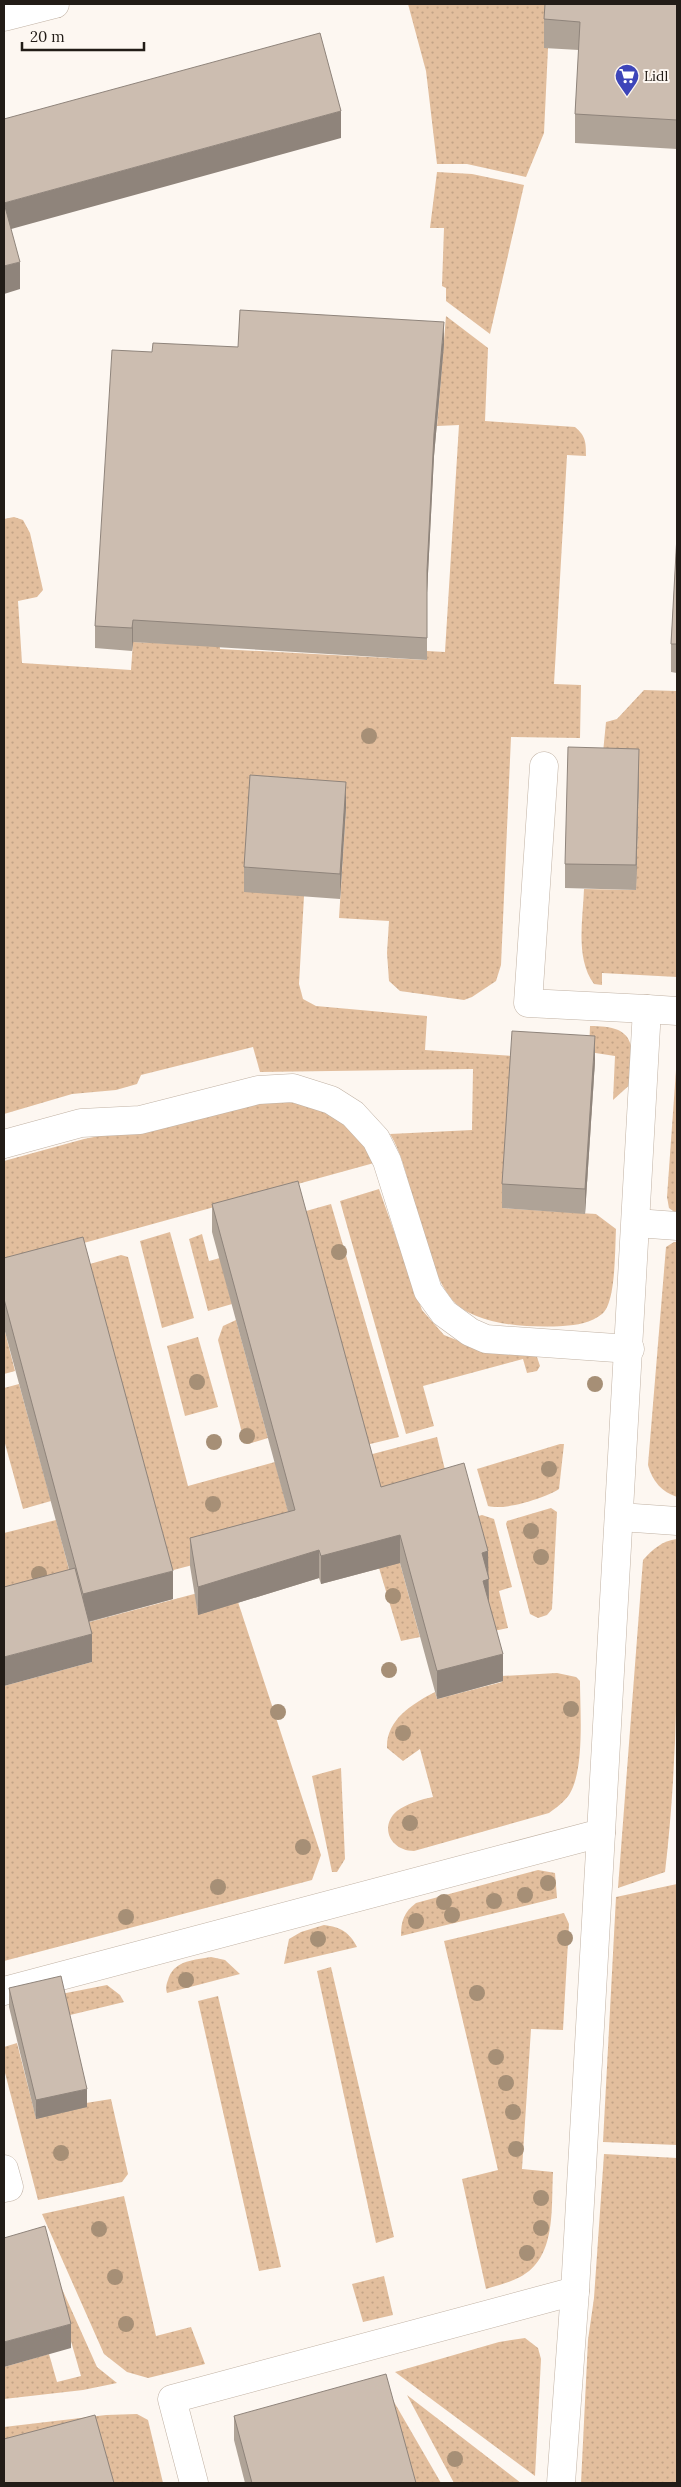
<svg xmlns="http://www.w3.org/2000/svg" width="681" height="2487" viewBox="0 0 681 2487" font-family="Lora,serif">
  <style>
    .grass { fill: url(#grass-dots) }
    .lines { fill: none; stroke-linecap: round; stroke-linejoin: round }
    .minor-casing { stroke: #c1b2a4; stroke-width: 29 }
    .minor { stroke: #fff; stroke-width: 28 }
    .tree { fill: #a68f76 }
    .wall { fill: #afa397 }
    .shaded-wall { fill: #8f847b }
    .building { fill: #ccbdb0; stroke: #8f847b }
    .labels { text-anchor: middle; stroke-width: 4; stroke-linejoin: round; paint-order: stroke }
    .poi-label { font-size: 14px; fill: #221c17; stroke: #fdf7f1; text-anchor: start }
  </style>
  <defs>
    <pattern id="grass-dots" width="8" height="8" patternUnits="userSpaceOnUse" patternTransform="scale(1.25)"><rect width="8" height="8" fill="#e2be9d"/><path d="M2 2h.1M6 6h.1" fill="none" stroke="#c2a386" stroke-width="1.8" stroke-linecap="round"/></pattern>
  </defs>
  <rect width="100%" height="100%" fill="#fdf7f1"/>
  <g class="grass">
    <polygon points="408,4 546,4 544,48 548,48 544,133 526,177 467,164 437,164 426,71"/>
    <polygon points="437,172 472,174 524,185 490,334 446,301 446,288 442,286 444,228 430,228"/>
    <path d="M 446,316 L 488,348 L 485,421 L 575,427 C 586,436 586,443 586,456 L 567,455 L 554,684 L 581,685 L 580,738 L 511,737 L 501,965 L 496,981 L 472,997 L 464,1000 L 400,991 L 389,981 L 387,953 L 389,921 L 339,918 L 346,807 L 304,896 L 299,984 L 303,999 L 316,1006 L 427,1016 L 425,1050 L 512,1056 L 502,1208 L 596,1214 L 616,1229 C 615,1247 616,1304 602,1314 C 591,1323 577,1325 563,1326 C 530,1328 471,1326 450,1297 C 431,1273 420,1221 411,1191 C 405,1171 401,1152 390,1134 L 472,1130 L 473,1069 L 260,1072 L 253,1047 L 141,1075 L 137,1084 L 116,1090 L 72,1094 L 4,1114 L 4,519 L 14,517 L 23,520 L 30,533 L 43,590 L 37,597 L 18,601 L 22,663 L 131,670 L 133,642 L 178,644 L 220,634 L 220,649 L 426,660 L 427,651 L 445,652 L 459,425 L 437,426 Z"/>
    <path d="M 644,690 L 677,691 L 677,977 L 602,973 L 602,985 L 594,984 C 575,958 583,920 584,889 L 636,890 L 639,774 L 601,773 L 606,722 L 617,719 Z"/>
    <path d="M 590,1026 C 636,1026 632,1043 634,1081 L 613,1100 L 615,1056 L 589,1052 Z"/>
    <polygon points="677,1056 677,1214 669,1208 667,1197"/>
    <path d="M 278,1100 C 325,1109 355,1115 374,1163 L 4,1265 L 4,1161 L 84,1139 Z"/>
    <polygon points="379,1189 422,1310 444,1335 479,1349 536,1354 540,1366 537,1371 527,1373 523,1359 423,1386 434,1426 406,1434 340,1201"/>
    <polygon points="331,1204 399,1437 362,1446 299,1213"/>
    <polygon points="170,1232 194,1318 162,1328 140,1241"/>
    <polygon points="202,1234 209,1261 220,1258 232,1304 208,1311 189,1239"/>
    <path d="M 674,1242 L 677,1242 L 677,1497 C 662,1492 652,1481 648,1465 L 666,1247 Z"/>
    <polygon points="121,1255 128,1257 188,1486 275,1462 295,1538 166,1572 83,1266"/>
    <polygon points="236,1320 268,1438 248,1444 242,1433 218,1340 223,1326"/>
    <polygon points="4,1328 15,1371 4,1374"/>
    <polygon points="198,1337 218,1407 185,1416 167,1346"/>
    <polygon points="19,1384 51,1501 23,1509 4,1440 4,1388"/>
    <polygon points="437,1437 446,1474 381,1514 365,1456"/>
    <path d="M 560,1444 L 564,1444 L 559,1489 C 545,1498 504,1511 488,1506 L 477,1469 Z"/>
    <polygon points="551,1508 557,1512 552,1609 547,1615 538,1618 530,1614 506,1524 507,1521"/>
    <polygon points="482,1515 494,1519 512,1587 499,1591 508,1628 489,1632 465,1520"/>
    <polygon points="56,1520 76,1596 4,1615 4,1533"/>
    <path d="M 677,1539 C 678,1651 678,1761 665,1872 L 618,1888 L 643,1560 C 653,1549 662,1541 677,1539 Z"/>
    <polygon points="394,1541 420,1637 401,1641 379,1568 384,1567 378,1546"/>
    <polygon points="194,1594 238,1602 321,1855 312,1880 4,1961 4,1686 92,1662 82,1624"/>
    <path d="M 557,1673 L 576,1677 L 580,1681 C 580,1711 585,1770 569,1795 C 564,1802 556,1808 549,1813 L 414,1851 C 390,1851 379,1826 397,1811 C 406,1804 422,1799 433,1797 L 420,1749 L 403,1761 L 387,1748 C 386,1720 412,1704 435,1692 L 437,1699 L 502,1682 L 501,1676 Z"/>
    <polygon points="341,1768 345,1859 337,1872 332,1872 312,1776"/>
    <path d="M 538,1870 L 555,1873 L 557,1898 L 401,1936 C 401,1921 404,1912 416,1903 Z"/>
    <polygon points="677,1884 677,2145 603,2142 616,1897"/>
    <path d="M 564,1913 L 569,1924 L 563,2030 L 531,2029 L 522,2169 L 553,2172 C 551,2208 557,2258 520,2277 C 509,2283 497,2285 486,2289 L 462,2179 L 498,2170 L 444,1941 Z"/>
    <path d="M 324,1925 C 341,1927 349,1932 357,1947 L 284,1964 L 289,1939 L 301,1932 Z"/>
    <path d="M 211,1957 L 225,1960 L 240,1974 L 167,1993 C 165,1987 167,1983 169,1977 C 176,1960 195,1960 211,1957 Z"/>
    <polygon points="331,1967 394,2237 376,2243 317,1971"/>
    <polygon points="107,1985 120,1995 124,2002 66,2016 61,1994"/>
    <polygon points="218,1996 281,2267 259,2271 198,2001"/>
    <polygon points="17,2043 36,2118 86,2103 111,2099 128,2174 122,2182 38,2200 4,2069 4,2047"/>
    <polygon points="604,2154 677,2158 677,2483 581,2483 588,2340 594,2298"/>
    <polygon points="124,2196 156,2336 191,2327 205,2364 148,2378 127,2372 104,2354 42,2214"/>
    <polygon points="45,2251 97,2367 117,2383 83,2390 4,2399 4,2367 49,2354 57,2382 81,2376"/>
    <polygon points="384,2276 393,2315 363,2322 352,2284"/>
    <polygon points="525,2338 538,2348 541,2359 535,2476 395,2372 499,2342"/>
    <polygon points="390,2395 441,2483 409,2483"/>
    <polygon points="407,2395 521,2483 454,2483"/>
    <polygon points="137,2414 148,2420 163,2483 107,2483 4,2464 4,2427 106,2415"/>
  </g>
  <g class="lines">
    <defs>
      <g id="minor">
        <polyline points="4,17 55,4"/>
        <polyline points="544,766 528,1003 647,1009"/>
        <polyline points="4,1144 81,1123 140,1120 258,1090 293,1088 331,1100 353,1114 376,1139 387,1161 428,1291 444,1313 470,1332 486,1339 630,1349"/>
        <polyline points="636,1223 677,1226"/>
        <polyline points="620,1517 677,1521"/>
        <polyline points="4,1991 601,1833 647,1009 677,1011"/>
        <polyline points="4,2169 9,2187 4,2188"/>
        <polyline points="194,2483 172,2399 575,2291"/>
        <polyline points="561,2483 575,2291 601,1833"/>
      </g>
    </defs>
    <use href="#minor" class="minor-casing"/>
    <use href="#minor" class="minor"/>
  </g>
  <g class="tree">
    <circle cx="369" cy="736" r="8"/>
    <circle cx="339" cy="1252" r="8"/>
    <circle cx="197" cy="1382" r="8"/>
    <circle cx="595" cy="1384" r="8"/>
    <circle cx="247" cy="1436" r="8"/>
    <circle cx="214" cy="1442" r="8"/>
    <circle cx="549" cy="1469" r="8"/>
    <circle cx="213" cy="1504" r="8"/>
    <circle cx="531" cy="1531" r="8"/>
    <circle cx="541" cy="1557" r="8"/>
    <circle cx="39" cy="1574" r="8"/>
    <circle cx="393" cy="1596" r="8"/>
    <circle cx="389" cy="1670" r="8"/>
    <circle cx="571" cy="1709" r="8"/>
    <circle cx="278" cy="1712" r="8"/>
    <circle cx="403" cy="1733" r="8"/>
    <circle cx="410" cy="1823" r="8"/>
    <circle cx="303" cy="1847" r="8"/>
    <circle cx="548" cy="1883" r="8"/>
    <circle cx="218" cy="1887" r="8"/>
    <circle cx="525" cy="1895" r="8"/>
    <circle cx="494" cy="1901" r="8"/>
    <circle cx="444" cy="1902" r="8"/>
    <circle cx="452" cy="1915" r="8"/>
    <circle cx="126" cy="1917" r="8"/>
    <circle cx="416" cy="1921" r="8"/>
    <circle cx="565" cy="1938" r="8"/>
    <circle cx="318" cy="1939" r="8"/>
    <circle cx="186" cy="1980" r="8"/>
    <circle cx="477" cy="1993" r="8"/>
    <circle cx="496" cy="2057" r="8"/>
    <circle cx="506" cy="2083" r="8"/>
    <circle cx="513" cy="2112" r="8"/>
    <circle cx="516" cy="2149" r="8"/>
    <circle cx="61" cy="2153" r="8"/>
    <circle cx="541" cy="2198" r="8"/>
    <circle cx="541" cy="2228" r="8"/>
    <circle cx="99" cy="2229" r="8"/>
    <circle cx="527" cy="2253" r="8"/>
    <circle cx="115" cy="2277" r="8"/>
    <circle cx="126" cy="2324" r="8"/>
    <circle cx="455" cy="2459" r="8"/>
  </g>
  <g class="wall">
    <polygon points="677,4 677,149 575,143 575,114 579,50 544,48 544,19"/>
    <polygon points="444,344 434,456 427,593 427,660 133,642 132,651 95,648 95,626 152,352 238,347"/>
    <polygon points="677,535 677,673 671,672 671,644"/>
    <polygon points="639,773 636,890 565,888 565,864"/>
    <polygon points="346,807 340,899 244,892 244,867"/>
    <polygon points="595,1061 585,1214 502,1208 502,1184"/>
    <polygon points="212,1204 381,1487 488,1574 489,1605 503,1681 437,1699 400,1563 321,1584 319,1578 198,1615 190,1566 190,1538 288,1512 212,1232"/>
    <polygon points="4,1258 173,1599 89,1622 92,1662 69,1569 4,1328"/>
    <polygon points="9,1988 87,2107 36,2119 9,2007"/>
    <polygon points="234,2416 416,2483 245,2483 234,2440"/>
  </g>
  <g class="shaded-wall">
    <polygon points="341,111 341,138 4,231 4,203"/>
    <polygon points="20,262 20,289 4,294 4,266"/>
    <polygon points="444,322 444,344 434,456 427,593 427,570 434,434"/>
    <rect x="4" y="535" width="1" height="28"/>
    <polygon points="133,620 133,642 132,651 132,628"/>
    <polygon points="639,749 639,773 636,890 636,865"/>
    <polygon points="346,782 346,807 340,899 340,874"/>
    <polygon points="595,1036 595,1061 585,1214 585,1189"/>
    <polygon points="400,1535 400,1563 321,1584 321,1556"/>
    <polygon points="319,1550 319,1578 198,1615 198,1587"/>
    <polygon points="488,1551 489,1606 483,1609 482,1553"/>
    <polygon points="173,1571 173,1599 83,1623 83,1594"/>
    <polygon points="92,1634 92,1662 4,1686 4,1657"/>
    <polygon points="503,1654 503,1681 437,1699 437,1671"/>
    <polygon points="87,2089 87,2107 36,2119 36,2100"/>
    <polygon points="71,2324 71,2348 4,2367 4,2342"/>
  </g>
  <g class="building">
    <polygon points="545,4 677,4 677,120 575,114 580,22 544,19"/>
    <polygon points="320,33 341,111 4,203 20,262 4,266 4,119"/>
    <polygon points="240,310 444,322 434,434 427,570 427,638 133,620 132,628 95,626 112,350 152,352 153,343 238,347"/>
    <polygon points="677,535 677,644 671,644"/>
    <polygon points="568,747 639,749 636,865 565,864"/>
    <polygon points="250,775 346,782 340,874 244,867"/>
    <polygon points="512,1031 595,1036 585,1189 502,1184"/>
    <polygon points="298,1181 381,1487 464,1463 488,1551 482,1553 489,1579 483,1581 503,1654 437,1671 400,1535 321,1556 319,1550 198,1587 190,1538 295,1510 212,1204"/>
    <polygon points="83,1237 173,1571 83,1594 4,1299 4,1258"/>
    <polygon points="75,1568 92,1634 4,1657 4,1587"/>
    <polygon points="61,1976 87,2089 36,2100 9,1988"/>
    <polygon points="45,2226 71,2324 4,2342 4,2238"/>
    <polygon points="386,2374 416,2483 252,2483 234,2416"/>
    <polygon points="95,2415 114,2483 4,2483 4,2439"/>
  </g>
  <defs>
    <symbol id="supermarket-pin" viewBox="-11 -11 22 30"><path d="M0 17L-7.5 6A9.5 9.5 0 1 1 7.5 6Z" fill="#3d45b9" stroke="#fdf7f1"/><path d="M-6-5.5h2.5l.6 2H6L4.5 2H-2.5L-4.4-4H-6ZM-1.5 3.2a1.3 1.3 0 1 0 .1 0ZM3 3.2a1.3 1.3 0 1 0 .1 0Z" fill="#fff"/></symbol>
  </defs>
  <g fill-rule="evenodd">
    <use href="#supermarket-pin" x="613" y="62" width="28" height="38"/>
  </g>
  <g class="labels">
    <g class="poi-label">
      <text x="644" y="81">Lidl</text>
    </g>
  </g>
  <rect width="681" height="2487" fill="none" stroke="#221c17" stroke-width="10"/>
  <path d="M22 42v8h122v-8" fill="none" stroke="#221c17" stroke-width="2.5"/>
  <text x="30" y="42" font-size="15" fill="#221c17" stroke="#fdf7f1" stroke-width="4" paint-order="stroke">20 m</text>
</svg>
